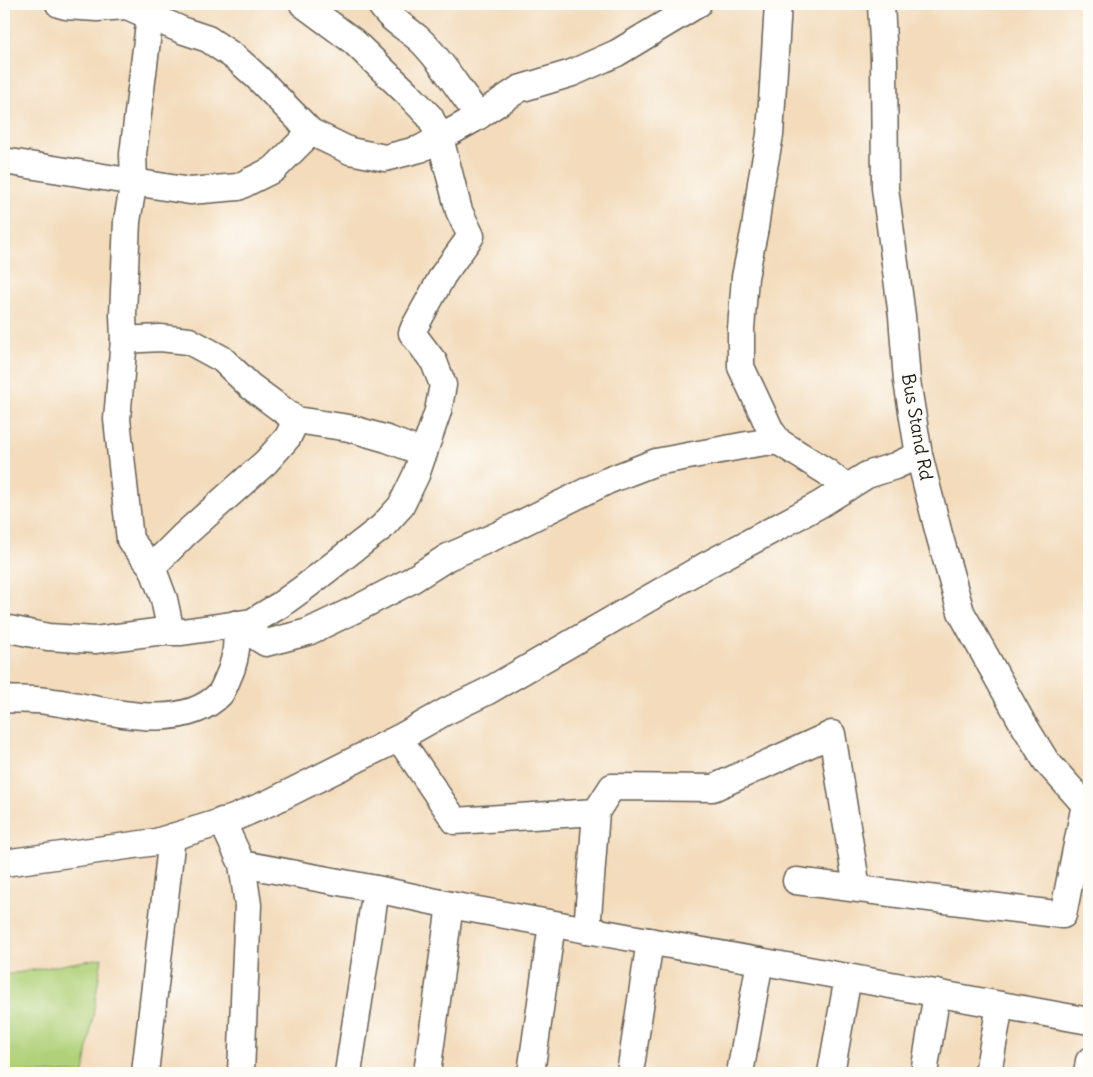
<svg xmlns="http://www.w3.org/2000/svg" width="1093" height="1077" viewBox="0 0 1093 1077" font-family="Delius,sans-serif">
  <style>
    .grass { fill: #b0d179; stroke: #66764a }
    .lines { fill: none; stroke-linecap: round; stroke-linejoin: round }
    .minor-casing { stroke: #675f54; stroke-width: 29 }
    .minor { stroke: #fff; stroke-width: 26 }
    .labels { text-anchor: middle; stroke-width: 4; stroke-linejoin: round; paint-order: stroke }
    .street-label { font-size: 18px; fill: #1c1c1c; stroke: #fdfcf7 }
  </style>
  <rect width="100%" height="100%" fill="#fdfcf7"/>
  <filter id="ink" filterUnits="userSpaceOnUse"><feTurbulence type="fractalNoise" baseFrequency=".02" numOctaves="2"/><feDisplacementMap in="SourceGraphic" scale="10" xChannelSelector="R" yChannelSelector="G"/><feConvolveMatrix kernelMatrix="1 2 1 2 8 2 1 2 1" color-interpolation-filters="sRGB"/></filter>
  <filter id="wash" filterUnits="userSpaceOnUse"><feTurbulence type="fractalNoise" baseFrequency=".0096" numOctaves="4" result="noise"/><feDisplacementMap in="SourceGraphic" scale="20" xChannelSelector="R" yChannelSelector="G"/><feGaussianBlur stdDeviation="1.12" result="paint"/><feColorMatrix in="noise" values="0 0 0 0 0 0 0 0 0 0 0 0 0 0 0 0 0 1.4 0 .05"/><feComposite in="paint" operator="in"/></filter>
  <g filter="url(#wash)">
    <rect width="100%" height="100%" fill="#f3dbbb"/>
    <polygon class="grass" points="102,958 84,1073 4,1073 4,975"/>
  </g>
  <g filter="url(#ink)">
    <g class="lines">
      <defs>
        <g id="minor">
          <polyline points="303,4 353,41 407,93 430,117 440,138 474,119 519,89 572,73 617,53 698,4"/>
          <path d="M 380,4 C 392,22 405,26 420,40 C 443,62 459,91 479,116"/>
          <polyline points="778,4 770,135 761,183 755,228 745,277 741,329 741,367 771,431 779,442"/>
          <polyline points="881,4 884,59 885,188 902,316 907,381 919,455 939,534 961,612 1022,722 1046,761 1089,809"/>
          <polyline points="150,16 133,154 134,181 127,221 123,315 124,340 160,338 189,341 222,359 250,386 296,420 349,428 387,439 424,453"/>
          <polyline points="4,161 190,191 238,187 274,169 311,132"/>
          <polyline points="124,340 117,419 130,540 152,567 164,599 171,632"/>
          <polyline points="152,567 184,535 266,462 288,437 296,420"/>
          <polyline points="236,624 266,643 308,632 358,608 410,581 448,557 498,535 607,481 656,462 747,445 766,442 779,442 827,472 846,488"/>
          <polyline points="4,628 48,637 95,640 156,632 182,632 252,622 280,605 305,587 382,527 401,506 416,475 438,411 443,385 434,362 412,333 414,328 443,275 471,236 459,211 440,138 420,149 385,158 350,151 311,132 258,78 236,58 208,39 184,31 127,6 97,8 66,6 59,4"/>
          <path d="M 4,699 C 18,700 32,699 46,701 C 97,706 178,737 220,694 C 223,690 225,685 227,680 C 236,662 238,644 236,624"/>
          <polyline points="399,738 455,821 596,812 612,787 713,788 832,734 857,888"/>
          <polyline points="222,821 242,864 376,889 450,905 1089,1021"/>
          <polyline points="4,863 156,842 234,818 273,801 399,738 445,712 488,691 705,566 819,505 867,475 895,466 919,455"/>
          <polyline points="796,881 1063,915 1085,804"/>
          <polyline points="587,930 596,812"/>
          <polyline points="145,1073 172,837"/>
          <polyline points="241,1073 248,905 242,864"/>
          <polyline points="348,1073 376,889"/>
          <polyline points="427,1073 450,905"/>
          <polyline points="531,1073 552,924"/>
          <polyline points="630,1073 650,941"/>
          <polyline points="740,1073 760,961"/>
          <polyline points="831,1073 848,977"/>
          <polyline points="924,1073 937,993"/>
          <polyline points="988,1073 1000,1005"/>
          <polyline points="1087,1073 1089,1061"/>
        </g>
      </defs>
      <use href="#minor" class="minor-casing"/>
      <use href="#minor" class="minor"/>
    </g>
  </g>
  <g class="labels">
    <g class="street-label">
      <text transform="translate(917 427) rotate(80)" y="6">Bus Stand Rd</text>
    </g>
  </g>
  <rect width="1093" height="1077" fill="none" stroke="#fdfcf7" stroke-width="20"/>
</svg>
